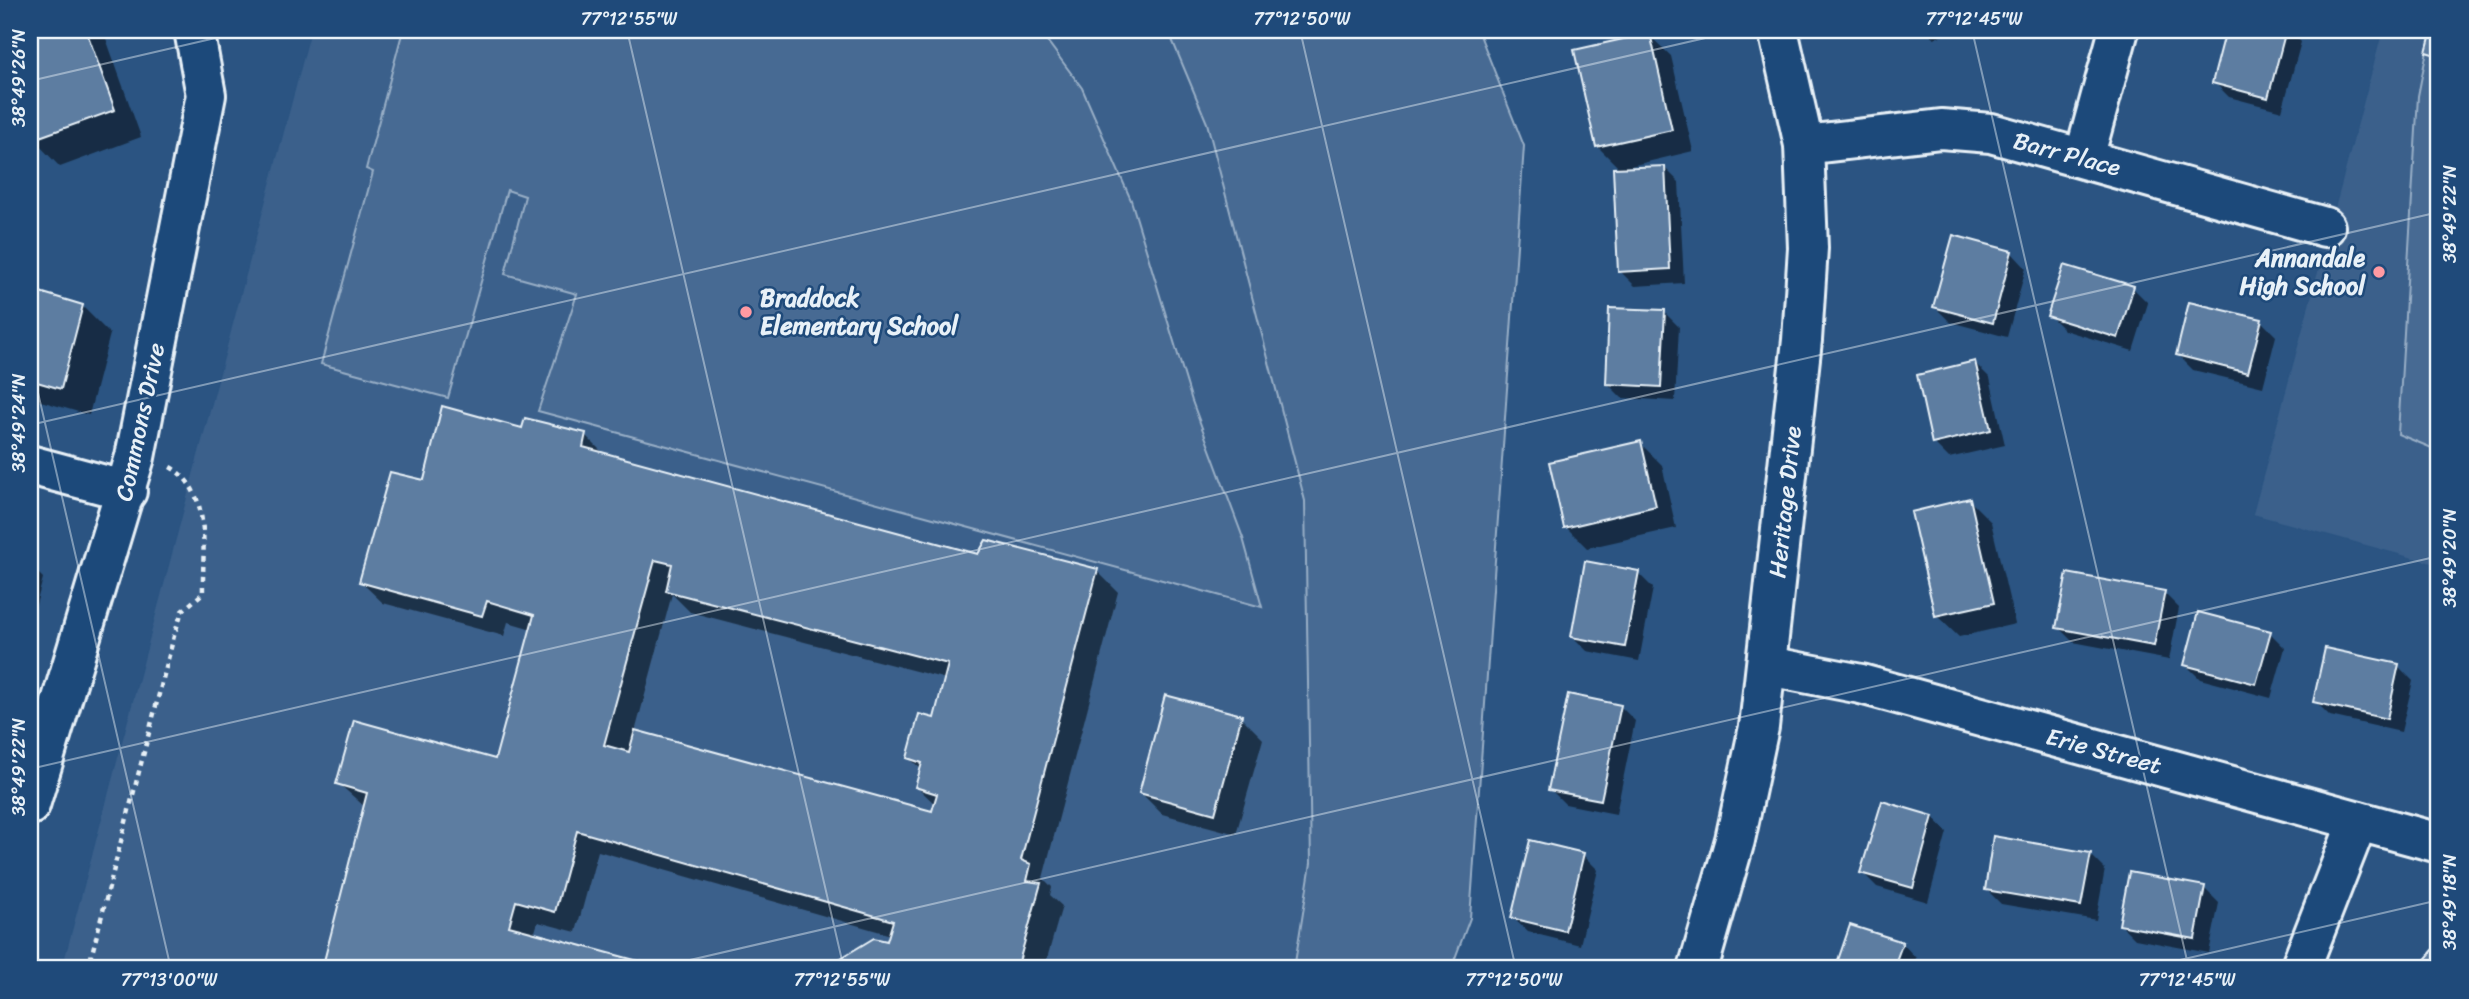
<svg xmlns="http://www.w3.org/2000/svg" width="2469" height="999" viewBox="0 0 2469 999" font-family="Sriracha,sans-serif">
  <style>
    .built { fill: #3a608b }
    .green { fill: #476b93; stroke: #98aec6; stroke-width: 2 }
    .shadow { fill: #0007; fill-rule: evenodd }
    .building { fill: #5d7da1; stroke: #e8f1f8; stroke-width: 2; fill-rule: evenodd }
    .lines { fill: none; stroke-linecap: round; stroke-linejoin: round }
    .minor-casing { stroke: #e8f1f8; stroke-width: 44 }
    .path { stroke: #e8f1f8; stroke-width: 4.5; stroke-dasharray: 5 5; stroke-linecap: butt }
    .minor { stroke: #1f4a7a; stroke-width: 38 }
    .ticks { fill: none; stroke: #e8f1f8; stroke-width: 2; stroke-opacity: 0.45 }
    .poi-dot { fill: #ff9aa2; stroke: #1f4a7a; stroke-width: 2.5 }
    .labels { text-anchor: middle; stroke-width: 5; stroke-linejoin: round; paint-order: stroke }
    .street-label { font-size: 24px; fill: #e8f1f8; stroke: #1f4a7a }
    .poi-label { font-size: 24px; font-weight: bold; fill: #e8f1f8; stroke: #1f4a7a; text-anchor: end }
    .neatline { fill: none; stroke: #e8f1f8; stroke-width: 2.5 }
    .ticks-label { font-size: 18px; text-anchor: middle; fill: #e8f1f8 }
  </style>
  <rect width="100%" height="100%" fill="#2b5482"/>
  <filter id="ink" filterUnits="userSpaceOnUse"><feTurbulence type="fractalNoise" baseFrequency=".0143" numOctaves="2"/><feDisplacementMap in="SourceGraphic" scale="14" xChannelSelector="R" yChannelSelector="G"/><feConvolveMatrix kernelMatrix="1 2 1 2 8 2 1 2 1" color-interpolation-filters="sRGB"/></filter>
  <g filter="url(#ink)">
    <g class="built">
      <polygon points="311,30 1168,30 1207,123 1305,501 1311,863 1294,969 62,969"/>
      <polygon points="2383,30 2439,30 2439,565 2253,514"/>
    </g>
    <g class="green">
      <polygon points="403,30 1039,30 1082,88 1131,200 1192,401 1243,538 1262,607 538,411 577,294 505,274 525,196 507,190 448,398 321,364 373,172 366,169"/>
      <polygon points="1168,30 1478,30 1524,146 1470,918 1451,969 1294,969 1311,863 1305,501 1207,123"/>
      <polygon points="2431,30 2439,30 2439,451 2398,434 2418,96"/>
    </g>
    <g class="shadow">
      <polygon points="30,30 103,30 141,137 60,167 33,139 30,131"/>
      <polygon points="1926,30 1961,30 1934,38"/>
      <polygon points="2228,30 2289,30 2301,42 2282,111 2229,97 2214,82"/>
      <polygon points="2434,30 2439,30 2439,60 2428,52"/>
      <polygon points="1649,35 1671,56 1693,151 1622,168 1664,167 1679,182 1684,283 1635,286 1620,271 1621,170 1598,147"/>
      <polygon points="1954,237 2012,253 2026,268 2007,337 1950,322 1935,307"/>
      <polygon points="2133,288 2148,303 2133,351 2064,330 2049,315"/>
      <polygon points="30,291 82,306 110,334 89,415 30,398"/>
      <polygon points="1664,312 1679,327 1675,401 1622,398 1607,383"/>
      <polygon points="2261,321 2276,336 2263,387 2193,370 2178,355"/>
      <polygon points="1975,363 1990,378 2005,445 1949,458 1934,443"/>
      <path d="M 524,430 L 585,435 L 604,454 L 979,556 L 1097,571 L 1118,592 L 1043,878 L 1052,887 L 1050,895 L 1062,906 L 1044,969 L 843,969 L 838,961 L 889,943 L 891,935 L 598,851 L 576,932 L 538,922 L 534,935 L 662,969 L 323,969 L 365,807 L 338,783 L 496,761 L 532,629 L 508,622 L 504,636 L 383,603 L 361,582 L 426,483 ZM 672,594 L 690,612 L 946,679 L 936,720 L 909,758 L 922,770 L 917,787 L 936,805 L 934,813 L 635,732 Z"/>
      <polygon points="1640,443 1662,465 1676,528 1587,548 1566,527"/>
      <polygon points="1969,500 1991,522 2015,624 1959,637 1937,616 1913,513"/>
      <polygon points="30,565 43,578 30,628"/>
      <polygon points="1638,573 1653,588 1639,661 1587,651 1572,636"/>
      <polygon points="2164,593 2179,608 2169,660 2073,642 2058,627"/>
      <polygon points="2270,633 2285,648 2271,698 2200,679 2186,665"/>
      <polygon points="2398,666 2413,681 2401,732 2330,716 2315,701"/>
      <polygon points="1620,706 1635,721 1616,814 1565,804 1550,789"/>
      <polygon points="1241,717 1263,739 1236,834 1162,814 1141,793"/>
      <polygon points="1933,817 1947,832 1928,902 1877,887 1862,872"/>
      <polygon points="2090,854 2105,869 2096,920 2001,904 1986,889"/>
      <polygon points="1583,855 1598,870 1580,945 1528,932 1513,918"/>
      <polygon points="2204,888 2219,903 2209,953 2135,939 2120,924"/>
      <polygon points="1851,927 1902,943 1916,958 1913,969 1837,969"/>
    </g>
    <g class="building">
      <polygon points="30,30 86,30 115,110 31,140"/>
      <polygon points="2226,30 2286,30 2268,98 2212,83"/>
      <polygon points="2432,30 2439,30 2439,56 2426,52"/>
      <polygon points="1650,33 1672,130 1596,147 1574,50"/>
      <polygon points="1665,166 1670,269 1618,272 1613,168"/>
      <polygon points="1953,235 2012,251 1993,323 1933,307"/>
      <polygon points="2064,265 2134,286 2118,338 2047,316"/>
      <polygon points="30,289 83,305 61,389 30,380"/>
      <polygon points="2189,302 2262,319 2248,373 2176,355"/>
      <polygon points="1609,308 1665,310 1661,387 1606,384"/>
      <polygon points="1975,361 1991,430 1932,444 1917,375"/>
      <path d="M 442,406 L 522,428 L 525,418 L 586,433 L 583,447 L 978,554 L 986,540 L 1098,569 L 1021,860 L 1031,864 L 1027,881 L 1041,883 L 1017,969 L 841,969 L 836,961 L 874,938 L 887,941 L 893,921 L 577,831 L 555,912 L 516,901 L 509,926 L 668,969 L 322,969 L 367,793 L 336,784 L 354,720 L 495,759 L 534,615 L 487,601 L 482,616 L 359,582 L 390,472 L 424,480 ZM 655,560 L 672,564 L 666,591 L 948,664 L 934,718 L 919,714 L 907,758 L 922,763 L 915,787 L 937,794 L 932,811 L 635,730 L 629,752 L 604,745 Z"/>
      <polygon points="1641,441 1656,506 1564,528 1549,462"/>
      <polygon points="1970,498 1994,603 1935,616 1911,512"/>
      <polygon points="1585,561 1639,571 1625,647 1571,637"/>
      <polygon points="2067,573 2165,591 2154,646 2056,628"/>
      <polygon points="2198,612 2271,631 2256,684 2184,665"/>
      <polygon points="2325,648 2399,664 2387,719 2313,702"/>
      <polygon points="1568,694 1621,705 1601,800 1548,790"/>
      <polygon points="1165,695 1242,715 1215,814 1139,793"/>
      <polygon points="1882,801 1933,816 1913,888 1860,873"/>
      <polygon points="1993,836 2091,853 2081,906 1985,890"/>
      <polygon points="1530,840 1584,853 1565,931 1511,918"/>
      <polygon points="2129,872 2205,886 2195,939 2119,925"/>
      <polygon points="1850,925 1903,942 1893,969 1835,969"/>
      <polygon points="2433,950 2439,955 2439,969 2417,969"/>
    </g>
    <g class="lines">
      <defs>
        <g id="minor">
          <polyline points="1804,145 1941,129 1991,133 2325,227"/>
          <polyline points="2084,158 2119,30"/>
          <polyline points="30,465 127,491"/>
          <polyline points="1768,666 1861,684 2439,843"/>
          <polyline points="30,805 135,457 206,95 194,30"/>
          <polyline points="1698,969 1735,840 1759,727 1802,340 1808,248 1804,145 1778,30"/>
          <polyline points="2300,969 2358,821"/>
        </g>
      </defs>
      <use href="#minor" class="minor-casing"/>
      <path class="path" d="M 88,969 L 174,636 L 182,611 L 203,593 C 202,551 213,491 170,467"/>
      <use href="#minor" class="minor"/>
    </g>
  </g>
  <path class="ticks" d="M 627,30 L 844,969M 1300,30 L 1516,969M 1972,30 L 2189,969M 30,81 L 250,30M 30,358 L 171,969M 30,425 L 1740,30M 30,769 L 2439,212M 651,969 L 2439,556M 2141,969 L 2439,900"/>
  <g class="poi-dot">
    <circle cx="2379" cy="272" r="7"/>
    <circle cx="746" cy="312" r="7"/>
  </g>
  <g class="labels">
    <g class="street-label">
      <text transform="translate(2067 154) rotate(15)" y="8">Barr Place</text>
      <text transform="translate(140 422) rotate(-78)" y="8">Commons Drive</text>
      <text transform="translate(1785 502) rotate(-84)" y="8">Heritage Drive</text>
      <text transform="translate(2104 751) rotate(15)" y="8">Erie Street</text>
    </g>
    <g class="poi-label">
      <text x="2365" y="266">Annandale<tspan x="2365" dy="28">High School</tspan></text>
      <text x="760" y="306" text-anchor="start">Braddock<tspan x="760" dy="28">Elementary School</tspan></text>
    </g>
  </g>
  <rect width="2469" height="999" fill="none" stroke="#1f4a7a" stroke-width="77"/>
  <rect x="38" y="38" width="2392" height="922" class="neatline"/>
  <g class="ticks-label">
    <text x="629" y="25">77°12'55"W</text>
    <text x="1302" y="25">77°12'50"W</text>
    <text x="1974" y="25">77°12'45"W</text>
    <text transform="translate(19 78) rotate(-90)" y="6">38°49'26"N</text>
    <text transform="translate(2450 214) rotate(-90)" y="6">38°49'22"N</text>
    <text transform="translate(19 423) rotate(-90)" y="6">38°49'24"N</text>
    <text transform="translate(2450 558) rotate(-90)" y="6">38°49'20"N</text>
    <text transform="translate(19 767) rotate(-90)" y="6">38°49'22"N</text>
    <text transform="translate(2450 902) rotate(-90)" y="6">38°49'18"N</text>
    <text x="169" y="986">77°13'00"W</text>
    <text x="842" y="986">77°12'55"W</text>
    <text x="1514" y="986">77°12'50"W</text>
    <text x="2187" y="986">77°12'45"W</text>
  </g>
</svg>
